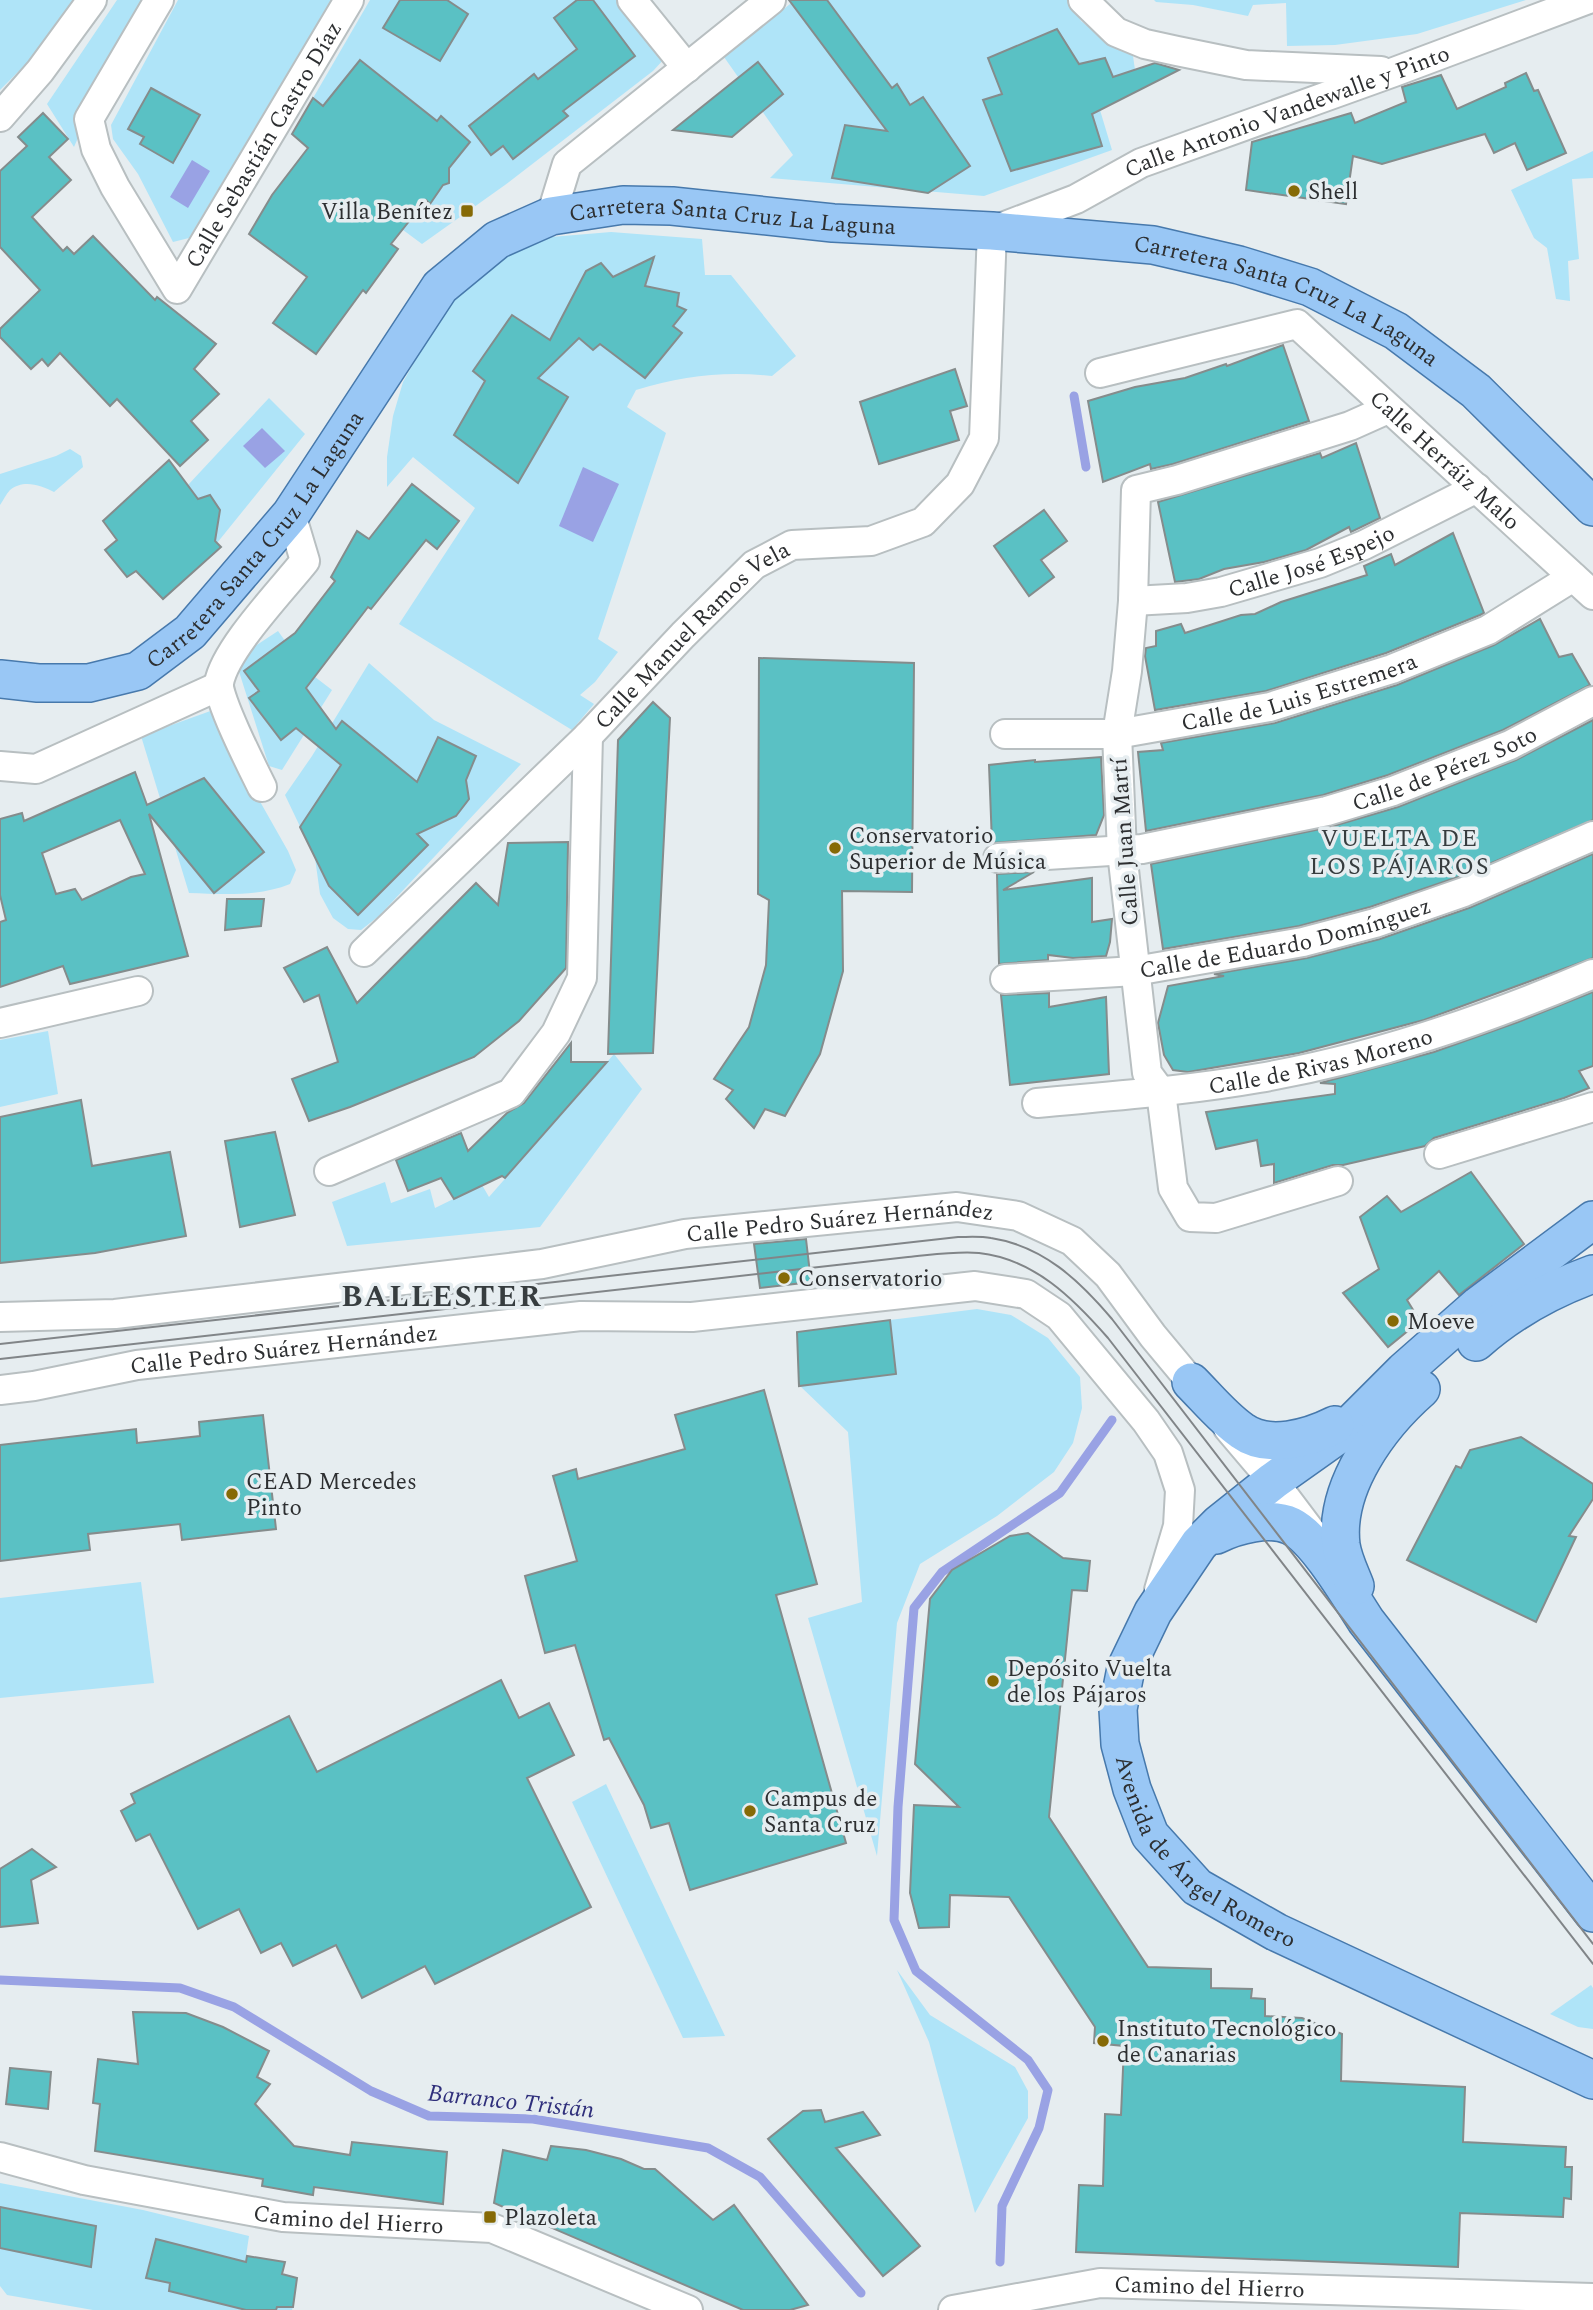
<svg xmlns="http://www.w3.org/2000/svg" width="1593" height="2310" viewBox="0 0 1593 2310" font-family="Spectral,serif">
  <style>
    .green { fill: #afe4f8 }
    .water { fill: #99a2e4 }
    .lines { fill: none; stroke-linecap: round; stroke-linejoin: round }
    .stream { stroke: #99a2e4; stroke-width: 9 }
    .building { fill: #5ac1c4; stroke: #858c8c; stroke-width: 2; fill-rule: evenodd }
    .minor-casing { stroke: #b8bfc1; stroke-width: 32 }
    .major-casing { stroke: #4779ac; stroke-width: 40 }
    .minor { stroke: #fff; stroke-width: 28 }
    .major { stroke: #99c7f5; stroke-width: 37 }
    .tram { stroke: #818588; stroke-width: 2 }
    .poi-dot { fill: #866a06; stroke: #e6edf0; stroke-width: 2.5 }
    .labels { text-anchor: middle; stroke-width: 7; stroke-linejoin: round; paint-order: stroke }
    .street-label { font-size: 23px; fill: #2d2f31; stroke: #e6edf0 }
    .poi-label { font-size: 23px; fill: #2d2f31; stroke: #e6edf0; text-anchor: start }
    .neighbourhood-label { font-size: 24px; letter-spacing: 2px; fill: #373d3f; stroke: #e6edf0 }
    .water-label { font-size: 24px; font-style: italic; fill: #2f2f7b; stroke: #e6edf0 }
    .district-label { font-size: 30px; font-weight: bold; letter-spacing: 2px; fill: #373d3f; stroke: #e6edf0 }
  </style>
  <rect width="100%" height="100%" fill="#e6edf0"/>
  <g class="green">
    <polygon points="0,0 74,0 32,58 0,90"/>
    <polygon points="117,0 144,0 79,109 80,133 74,147 47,104"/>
    <polygon points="178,0 331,0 189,238 173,242 138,174 113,139 111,125"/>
    <polygon points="370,0 619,0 665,58 653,71 505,185 422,244 349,190 298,124"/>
    <polygon points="795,0 1069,0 1081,21 1107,41 1133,56 1135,70 1145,87 1100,110 1112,150 984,196 770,178 793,155 724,57"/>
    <polygon points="1154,0 1526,0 1417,34 1335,45 1287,46 1286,3 1253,5 1248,16 1193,5 1156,2"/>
    <polygon points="1593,151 1593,178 1572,179 1579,259 1568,261 1570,301 1556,299 1547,248 1534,238 1511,190"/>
    <path d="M 611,232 L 702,239 L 705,275 L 731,275 L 796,356 L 772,376 C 723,371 683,376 636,390 L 627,407 L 666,433 L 598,639 L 618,652 L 595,682 L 580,695 L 594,704 L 572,730 L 399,624 L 475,508 L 413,457 L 387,487 L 387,457 L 393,416 L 403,382 L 444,310 L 472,278 L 527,239 Z"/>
    <polygon points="269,398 305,434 217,543 172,497 188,485"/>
    <path d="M 70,449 L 81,456 L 83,467 L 54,492 C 41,485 23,479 10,490 C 6,494 3,501 0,505 L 0,474 L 56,456 Z"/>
    <polygon points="278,631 306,670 332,690 282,770 269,766 235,659"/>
    <polygon points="369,663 434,720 521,764 379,916 361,930 348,929 333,918 320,894 315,858 285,795 312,756"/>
    <path d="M 216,709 L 258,798 L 288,851 L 296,870 L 290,884 C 258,897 222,894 189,893 L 141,736 Z"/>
    <polygon points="48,1031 58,1094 0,1107 0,1040"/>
    <polygon points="614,1054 642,1089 540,1227 347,1246 332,1202 385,1182 391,1203 430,1189 435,1208 482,1185 489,1197"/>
    <polygon points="977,1309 1011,1315 1048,1338 1080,1377 1082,1408 1073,1443 1054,1472 997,1516 920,1564 897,1623 877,1856 808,1618 862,1602 848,1432 800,1386 896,1374 890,1320"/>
    <polygon points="141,1582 154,1683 0,1698 0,1598"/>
    <polygon points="606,1784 725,2036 683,2038 572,1802"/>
    <polygon points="897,1970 930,2015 1015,2067 1028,2091 1028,2118 975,2213 929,2042"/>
    <polygon points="1591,1985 1593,1988 1593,2029 1578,2027 1550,2014"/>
    <polygon points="0,2183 143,2210 249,2236 240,2297 293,2307 292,2310 93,2310 7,2295 0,2286"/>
  </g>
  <g class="water">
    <polygon points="192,160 210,171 188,208 170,197"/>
    <polygon points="262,428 285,451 265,468 243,446"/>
    <polygon points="583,467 619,484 593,542 559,526"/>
  </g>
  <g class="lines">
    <g class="stream">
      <polyline points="1074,396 1086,467"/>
      <polyline points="0,1980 180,1988 234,2007 371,2091 429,2116 533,2119 708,2148 760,2177 861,2293"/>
      <polyline points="1000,2262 1002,2206 1039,2128 1048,2090 1028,2060 916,1971 894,1920 898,1807 914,1608 942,1572 1060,1493 1112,1420"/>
    </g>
  </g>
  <g class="building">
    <polygon points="400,0 447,0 468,14 440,61 383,28"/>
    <polygon points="577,0 593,0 635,56 563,111 568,116 513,159 503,146 491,155 469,126 534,74 538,79 577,49 554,18"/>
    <polygon points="789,0 827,0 892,88 897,84 910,105 923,97 970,166 928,193 832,178 845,125 887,131"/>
    <polygon points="1057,29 1079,64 1105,58 1113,77 1155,63 1179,70 1092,114 1102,146 1011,171 983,100 1002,94 988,58"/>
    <polygon points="360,60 437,121 441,116 470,142 449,168 449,183 443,185 430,204 426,200 391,244 398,249 366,293 363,290 316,354 273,323 307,277 249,234 272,195 308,148 292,134 313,98 323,106"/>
    <polygon points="758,62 783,94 732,137 673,130"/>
    <polygon points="1526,73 1534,91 1538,90 1566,153 1527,170 1515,143 1494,153 1485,134 1382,164 1353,156 1346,204 1246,190 1252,142 1351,113 1355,123 1406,102 1402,87 1441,75 1457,109 1506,87 1505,83"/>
    <polygon points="151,88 200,115 173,163 140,144 144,137 128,129"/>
    <polygon points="43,113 68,139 49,157 71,180 32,217 63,251 67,247 74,254 93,236 155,300 157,297 216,344 194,369 219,394 191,421 208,440 180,466 117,399 110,406 60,353 48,366 42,359 31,369 0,337 0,329 40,290 0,247 0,171 27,146 18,137"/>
    <polygon points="654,257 645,286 679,293 677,306 686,310 673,326 682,333 645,378 600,344 593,350 579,338 538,378 568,397 518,483 454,435 485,381 473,371 512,315 550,340 586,271 601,263 613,277"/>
    <polygon points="1283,345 1309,421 1173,464 1151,469 1150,464 1103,482 1088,401 1135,387 1185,378 1226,364 1227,366"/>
    <polygon points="955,369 967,406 950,411 959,440 879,464 860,402"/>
    <polygon points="1356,443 1380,518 1351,532 1349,527 1306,550 1264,562 1224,569 1199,579 1175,582 1158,502 1320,453 1322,458"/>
    <polygon points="169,460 198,499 210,495 220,510 215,541 221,547 163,599 136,571 127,577 105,550 117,540 103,521"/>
    <polygon points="412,484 459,521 437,549 426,540 371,609 368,607 306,688 336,729 342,721 417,782 438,737 476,756 466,780 469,799 456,816 417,834 428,845 358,915 329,886 300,827 341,765 296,728 281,740 249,698 259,691 244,671 295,633 335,581 331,577 357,531 369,539"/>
    <polygon points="1044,510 1067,541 1041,560 1054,577 1029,596 994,546"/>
    <polygon points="1453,533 1484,613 1480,615 1386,653 1266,691 1155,710 1145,656 1146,648 1156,646 1156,631 1181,624 1185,633 1241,615 1255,614 1281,602 1367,575 1364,566 1391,554 1395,565"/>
    <polygon points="1540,619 1559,657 1572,654 1590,685 1503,730 1388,775 1323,795 1146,831 1138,752 1163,750 1161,743 1275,723 1397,685 1494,645"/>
    <polygon points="759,658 914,663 912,892 842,891 843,971 820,1054 785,1116 765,1109 754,1128 726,1099 733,1090 714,1079 749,1027 766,965 769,900 758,894"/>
    <polygon points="653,702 670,718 653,1053 608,1054 618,740"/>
    <polygon points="1593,720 1593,820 1458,877 1370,907 1299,926 1163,949 1151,864 1330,827 1398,807 1516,760"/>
    <polygon points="1101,757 1104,815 1096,835 992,843 989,765 1035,760 1035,762"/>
    <path d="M 135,772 L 147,805 L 204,778 L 264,852 L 214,893 L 149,814 L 188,956 L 70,984 L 63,966 L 0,987 L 0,922 L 6,920 L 0,895 L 0,819 L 22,813 L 24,821 ZM 120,820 L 145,874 L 131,877 L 82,900 L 75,889 L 56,894 L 42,853 Z"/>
    <polygon points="568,842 566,968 519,1021 474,1057 350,1107 309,1121 292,1079 338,1062 319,995 304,1002 284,968 327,947 357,1003 476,883 498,905 508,843"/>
    <polygon points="1593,854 1593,958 1424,1020 1299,1053 1188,1072 1173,1070 1164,1055 1158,1023 1168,986 1224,976 1214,974 1307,958 1380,939 1469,908"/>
    <polygon points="1034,872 1003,890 1092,878 1092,922 1112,919 1110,942 1106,956 1073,958 1048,955 1048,960 999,964 997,874"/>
    <polygon points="227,899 264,899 261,926 225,930"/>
    <polygon points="1593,992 1593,1066 1579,1071 1589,1088 1564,1098 1434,1138 1425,1146 1343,1165 1333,1165 1274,1183 1274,1164 1261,1166 1257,1140 1216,1149 1206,1112 1335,1094 1335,1084 1320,1083 1434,1052 1518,1022"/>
    <polygon points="1049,993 1049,1007 1106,997 1109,1074 1010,1085 1001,995"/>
    <polygon points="571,1043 571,1062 607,1062 505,1178 502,1176 454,1199 441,1178 408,1191 396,1160 461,1133 468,1151 507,1113 524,1103"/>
    <polygon points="81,1100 92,1166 170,1152 186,1236 95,1253 0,1263 0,1117"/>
    <polygon points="275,1132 295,1215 240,1227 225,1141"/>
    <polygon points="1471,1172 1524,1244 1459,1295 1439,1271 1407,1300 1420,1321 1388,1347 1343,1293 1379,1269 1360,1217 1387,1196 1401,1212"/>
    <polygon points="806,1239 811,1282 760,1288 754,1244"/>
    <polygon points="890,1320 896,1374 799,1386 797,1332"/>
    <polygon points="764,1390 817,1584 776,1595 846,1843 690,1890 669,1823 651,1828 644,1805 609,1738 604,1740 575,1645 545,1653 525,1576 577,1561 553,1476 576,1469 578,1479 685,1449 675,1415"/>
    <polygon points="263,1415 276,1529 182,1540 180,1524 88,1534 90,1550 0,1561 0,1445 136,1429 137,1443 200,1436 199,1422"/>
    <polygon points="1521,1437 1593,1484 1593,1499 1569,1536 1576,1537 1536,1622 1407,1560 1456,1466 1461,1468 1470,1450"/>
    <polygon points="1028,1533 1063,1558 1090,1561 1087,1591 1072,1590 1049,1817 1148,1967 1211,1969 1211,1988 1252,1989 1251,1998 1265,1999 1265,2016 1302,2018 1342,2034 1341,2081 1465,2087 1463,2142 1566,2147 1565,2167 1572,2167 1571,2199 1564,2198 1563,2217 1460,2213 1458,2267 1076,2252 1079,2185 1103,2186 1105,2114 1121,2115 1124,2046 1094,2043 1095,2027 1009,1897 950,1895 949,1927 919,1928 910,1893 914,1805 959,1807 915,1764 930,1599 952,1570 1010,1536"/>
    <polygon points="501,1680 519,1718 549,1703 574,1755 527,1778 591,1907 435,1984 425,1966 362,1998 336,1945 293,1966 281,1943 261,1953 239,1909 198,1929 150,1834 136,1841 121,1811 135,1803 131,1794 289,1716 317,1772"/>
    <polygon points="32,1849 56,1867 31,1880 38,1923 0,1927 0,1869"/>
    <polygon points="133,2012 186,2013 223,2027 269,2051 257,2077 270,2084 255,2104 294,2146 350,2155 352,2142 447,2152 443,2204 314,2187 313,2195 262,2186 263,2179 95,2151 100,2104 93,2103 98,2059 138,2064"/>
    <polygon points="10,2068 51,2072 48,2109 6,2104"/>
    <polygon points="821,2110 825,2122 863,2112 880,2135 836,2148 920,2246 883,2276 768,2139 803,2111"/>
    <polygon points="551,2146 586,2150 621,2159 644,2169 655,2169 713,2220 734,2205 808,2305 790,2310 743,2310 494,2203 503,2150 547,2160"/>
    <polygon points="0,2207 96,2226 91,2267 0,2248"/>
    <polygon points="156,2239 246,2262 247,2256 285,2262 282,2274 297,2278 293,2307 277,2307 276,2310 246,2310 169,2291 170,2283 146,2278"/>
  </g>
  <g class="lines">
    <defs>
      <g id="minor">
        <path id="s1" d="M 159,0 L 89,119 L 96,149 L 115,187 L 177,289 L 349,0"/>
        <polyline points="632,0 687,68"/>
        <polyline points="1083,0 1116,32 1145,44 1177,51 1246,65 1381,71"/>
        <polyline points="0,117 40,71 92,0"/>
        <polyline points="551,216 567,164 771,0"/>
        <path id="s2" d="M 1100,373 L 1297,324 L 1593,595"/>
        <path id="s3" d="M 1133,601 L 1187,598 L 1221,592 L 1320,563 L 1364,545 L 1477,488"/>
        <path id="s4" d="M 1005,734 L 1117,734 L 1270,707 L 1392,669 L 1488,630 L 1573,577"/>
        <polyline points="0,766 36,769 219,686"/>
        <path d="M 262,787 C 254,771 217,698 219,683 C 225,649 282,590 305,561 L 291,514"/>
        <path id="s5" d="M 998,858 L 1142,849 L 1327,811 L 1393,791 L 1510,745 L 1593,701"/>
        <path id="s6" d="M 364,952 L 588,736 L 683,635 L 754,565 L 792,545 L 871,541 L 923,522 L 960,484 L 984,438 L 992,231 L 1076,199 L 1141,163 L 1394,72 L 1586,0"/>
        <path id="s7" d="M 1005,979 L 1135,971 L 1303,942 L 1375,923 L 1464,892 L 1593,836"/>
        <polyline points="0,1023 138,991"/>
        <path id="s8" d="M 1037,1103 C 1111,1096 1185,1091 1259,1078 C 1375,1058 1485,1020 1593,974"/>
        <polyline points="1439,1154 1593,1107"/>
        <polyline points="329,1171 511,1093 556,1033 582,978 588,736"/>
        <polyline points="1338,1181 1216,1218 1190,1217 1173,1188 1161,1092 1147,1073 1122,852 1117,734 1127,671 1133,601 1136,490 1177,480 1350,426 1388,409"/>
        <path id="s9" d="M 0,1317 L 115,1314 L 542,1264 L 685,1234 L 957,1207 L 1018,1216 L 1072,1241 L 1108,1275 L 1153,1336 L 1203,1396"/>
        <path id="s10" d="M 0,1390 L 34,1386 L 137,1365 L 581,1316 L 692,1317 L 975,1286 L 1026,1294 L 1059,1316 L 1146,1421 L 1168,1453 L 1180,1490 L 1178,1526 L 1159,1590"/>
        <polyline points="1228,1428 1273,1481 1316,1538"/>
        <path id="s11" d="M 0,2157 L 84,2180 L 283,2217 L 492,2228 L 688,2310"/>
        <path id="s12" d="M 953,2310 L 1100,2283 L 1593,2298"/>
      </g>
      <g id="major">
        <path id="s13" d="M 0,679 L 38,683 L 89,683 L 138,671 L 190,632 L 291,514 L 440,287 L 497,240 L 551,216 L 623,205 L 672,206 L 833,223 L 992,231 L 1153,245 L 1239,265 L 1310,287 L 1396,331 L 1476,391 L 1593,507"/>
        <path id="s14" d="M 1593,1220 L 1479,1305 L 1404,1371 L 1345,1430 L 1273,1481 L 1219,1524 L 1199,1544 L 1153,1612 L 1126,1668 L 1118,1709 L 1120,1744 L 1132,1789 L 1150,1835 L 1197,1887 L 1276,1932 L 1593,2080"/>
        <path d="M 1476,1342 C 1511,1311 1549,1290 1593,1274"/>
        <path d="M 1191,1382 C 1207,1398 1223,1418 1242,1431 C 1268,1450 1309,1438 1335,1425"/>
        <path d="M 1216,1535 C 1236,1525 1270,1516 1291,1526 C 1317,1539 1349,1595 1366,1621 L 1593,1913"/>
        <path d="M 1355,1586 C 1350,1573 1343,1559 1341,1545 C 1334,1486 1380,1425 1421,1389"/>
      </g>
    </defs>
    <use href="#minor" class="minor-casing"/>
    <use href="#major" class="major-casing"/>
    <use href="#minor" class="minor"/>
    <use href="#major" class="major"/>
    <g class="tram">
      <path d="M 0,1344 L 958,1237 C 968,1237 980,1236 991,1238 C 1043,1246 1079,1280 1112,1319 L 1593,1944"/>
      <path d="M 0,1359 L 908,1257 C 931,1255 955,1251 979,1253 C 1034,1259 1073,1298 1108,1338 L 1593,1964"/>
    </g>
  </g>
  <g class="poi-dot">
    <circle cx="1294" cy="191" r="7"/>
    <rect x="460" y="204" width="14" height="14" rx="3.5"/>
    <circle cx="835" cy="848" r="7"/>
    <circle cx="784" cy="1278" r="7"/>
    <circle cx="1393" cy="1321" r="7"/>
    <circle cx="232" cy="1494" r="7"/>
    <circle cx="993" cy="1681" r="7"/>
    <circle cx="750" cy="1811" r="7"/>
    <circle cx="1103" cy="2041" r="7"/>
    <rect x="483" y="2210" width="14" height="14" rx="3.5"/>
  </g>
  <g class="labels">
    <g class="street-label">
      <text dy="8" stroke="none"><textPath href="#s6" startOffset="1358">Calle Antonio Vandewalle y Pinto</textPath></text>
      <text dy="8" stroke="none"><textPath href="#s1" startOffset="499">Calle Sebastián Castro Díaz</textPath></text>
      <text dy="8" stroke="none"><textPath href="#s13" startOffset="947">Carretera Santa Cruz La Laguna</textPath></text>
      <text dy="8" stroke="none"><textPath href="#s13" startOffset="1514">Carretera Santa Cruz La Laguna</textPath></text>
      <text dy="8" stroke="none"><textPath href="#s2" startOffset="404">Calle Herráiz Malo</textPath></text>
      <text dy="8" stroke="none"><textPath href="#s13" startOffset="317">Carretera Santa Cruz La Laguna</textPath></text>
      <text dy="8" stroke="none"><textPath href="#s3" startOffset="184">Calle José Espejo</textPath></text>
      <text dy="8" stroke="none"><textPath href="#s6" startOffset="457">Calle Manuel Ramos Vela</textPath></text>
      <text dy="8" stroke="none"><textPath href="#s4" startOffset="299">Calle de Luis Estremera</textPath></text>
      <text dy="8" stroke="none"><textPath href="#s5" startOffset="458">Calle de Pérez Soto</textPath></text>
      <text transform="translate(1124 842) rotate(-94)" y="8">Calle Juan Martí</text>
      <text dy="8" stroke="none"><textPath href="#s7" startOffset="284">Calle de Eduardo Domínguez</textPath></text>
      <text dy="8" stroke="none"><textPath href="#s8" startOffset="287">Calle de Rivas Moreno</textPath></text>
      <text dy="8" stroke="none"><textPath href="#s9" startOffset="847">Calle Pedro Suárez Hernández</textPath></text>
      <text dy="8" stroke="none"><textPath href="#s10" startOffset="287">Calle Pedro Suárez Hernández</textPath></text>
      <text dy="8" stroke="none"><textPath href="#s14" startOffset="877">Avenida de Ángel Romero</textPath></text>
      <text dy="8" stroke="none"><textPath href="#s11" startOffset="355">Camino del Hierro</textPath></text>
      <text dy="8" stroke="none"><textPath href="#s12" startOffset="259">Camino del Hierro</textPath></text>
    </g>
    <g class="poi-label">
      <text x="1308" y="199">Shell</text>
      <text x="453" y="219" text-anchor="end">Villa Benítez</text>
      <text x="849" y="843">Conservatorio<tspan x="849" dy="26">Superior de Música</tspan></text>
      <text x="798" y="1286">Conservatorio</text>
      <text x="1407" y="1329">Moeve</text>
      <text x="246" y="1489">CEAD Mercedes<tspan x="246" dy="26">Pinto</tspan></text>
      <text x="1007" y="1676">Depósito Vuelta<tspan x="1007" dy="26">de los Pájaros</tspan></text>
      <text x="764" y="1806">Campus de<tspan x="764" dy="26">Santa Cruz</tspan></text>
      <text x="1117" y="2036">Instituto Tecnológico<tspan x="1117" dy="26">de Canarias</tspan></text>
      <text x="504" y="2225">Plazoleta</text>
    </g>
    <g class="neighbourhood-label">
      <text x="1400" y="846">VUELTA DE<tspan x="1400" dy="28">LOS PÁJAROS</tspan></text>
    </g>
    <g class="water-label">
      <text transform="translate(511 2101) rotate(6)" y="8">Barranco Tristán</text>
    </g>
    <g class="district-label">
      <text x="442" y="1306">BALLESTER</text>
    </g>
  </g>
</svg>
